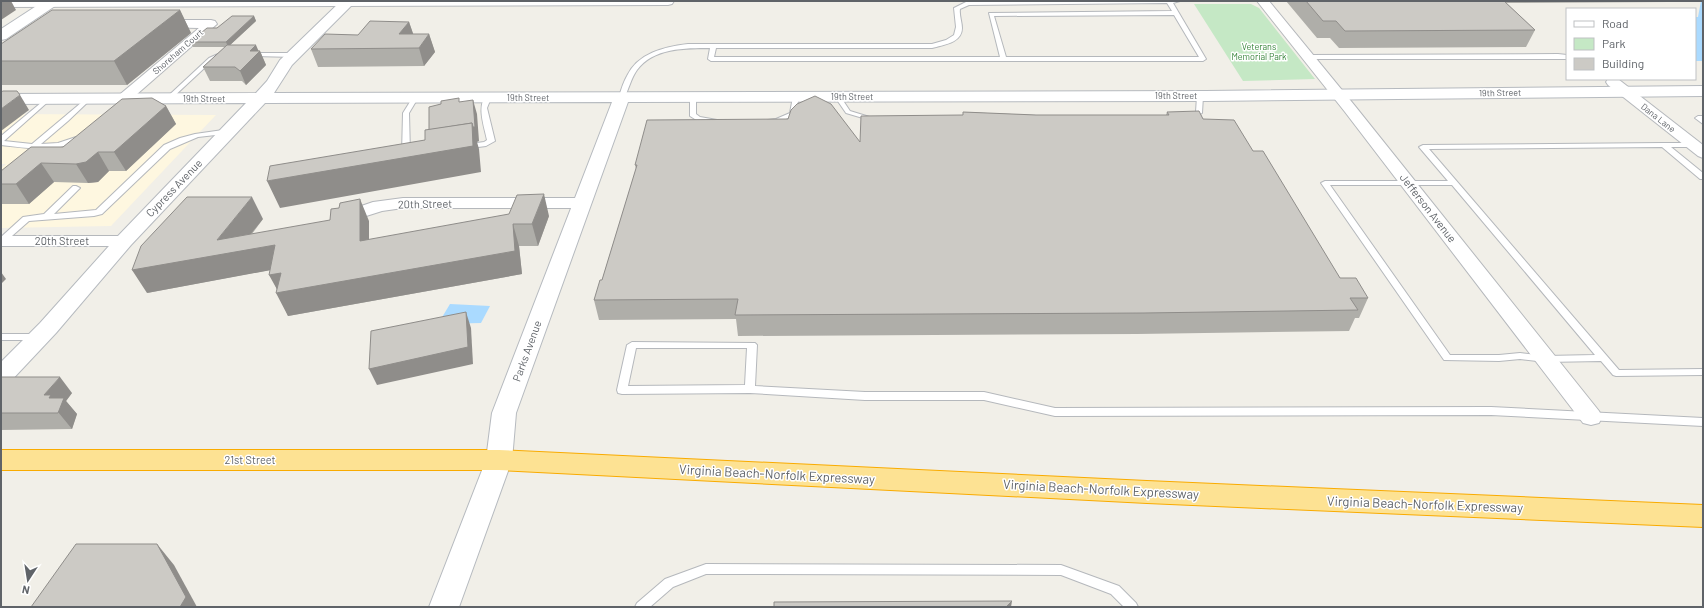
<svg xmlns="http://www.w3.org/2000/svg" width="1704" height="608" viewBox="0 0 1704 608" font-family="Barlow,sans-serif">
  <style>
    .commercial { fill: #fef7e0 }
    .green { fill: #c5e8c5 }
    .water { fill: #aadaff }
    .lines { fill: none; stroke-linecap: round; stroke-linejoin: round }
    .lane-casing { stroke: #b5b8bc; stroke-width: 2 }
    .street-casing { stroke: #b5b8bc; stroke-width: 2 }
    .secondary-casing { stroke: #b6babf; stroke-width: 2 }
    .highway-casing { stroke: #f9ab00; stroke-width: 2 }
    .lane { fill: #fff; fill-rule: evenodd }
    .street { fill: #fff; fill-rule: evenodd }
    .secondary { fill: #fff; fill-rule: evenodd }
    .highway { fill: #fde293; fill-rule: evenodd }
    .wall { fill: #afaea9 }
    .shaded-wall { fill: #8f8d8a }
    .building { fill: #cccac5; stroke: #8f8d8a }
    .labels { text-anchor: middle; stroke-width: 3; stroke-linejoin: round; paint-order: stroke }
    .far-park-label { font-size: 9px; fill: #348238; stroke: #fff }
    .far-street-label { font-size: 9px; fill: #5f6368; stroke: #fff }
    .street-label { font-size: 11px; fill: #5f6368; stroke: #fff }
    .near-street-label { font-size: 13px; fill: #5f6368; stroke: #fff }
  </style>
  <rect width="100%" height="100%" fill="#f1efe8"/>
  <polygon class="commercial" points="1,114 216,115 111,226 1,228 1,168 6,164 1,164"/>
  <polygon class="green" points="1194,4 1251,4 1259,8 1315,79 1243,81"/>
  <g class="water">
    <polygon points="1701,1 1703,1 1703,61 1695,61 1695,17 1698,17"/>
    <polygon points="450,304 490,306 481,323 438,324"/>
  </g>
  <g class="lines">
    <defs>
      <g id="lane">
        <path d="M 968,1 L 1180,1 L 1173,3 L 1206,59 L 1203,61 L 711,61 L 708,59 L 710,48 C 685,48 653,48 637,70 C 631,78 629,89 624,98 L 622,99 L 619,97 C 621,90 623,83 627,76 C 638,53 664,47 688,44 L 932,44 L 946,40 L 954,35 L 956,27 L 954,8 ZM 1167,3 L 1172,11 L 989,13 L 1000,57 L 714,57 L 716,48 L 932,48 C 943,45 962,43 962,28 C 962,22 959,15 960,9 L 969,5 ZM 1174,15 L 1199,57 L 1006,57 L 994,16 Z"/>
        <polygon points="251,53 294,53 297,55 294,57 249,56 248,55"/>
        <polygon points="218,54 224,54 227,56 213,60 170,100 166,100 166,98 209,58"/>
        <polygon points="1558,54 1567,55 1567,59 1309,59 1306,57 1309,55"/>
        <polygon points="1200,94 1203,96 1202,113 1193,118 1189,118 1189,116 1196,112 1197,96"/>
        <polygon points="693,95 696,97 696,114 700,117 717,120 717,122 698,121 690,116 690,97"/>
        <polygon points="796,95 799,97 795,115 779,122 768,122 768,120 776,119 790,113 793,97"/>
        <polygon points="838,95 840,96 850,111 876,119 873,121 846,113 835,97"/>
        <polygon points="415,96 418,98 409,113 410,154 406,156 402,154 403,113 413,97"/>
        <path d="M 488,96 L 491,98 L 487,108 L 495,141 L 486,146 L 463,149 L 463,145 L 484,142 L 487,140 C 485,129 475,102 488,96 Z"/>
        <path d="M 48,97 L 50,98 L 50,100 L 4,141 L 32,144 L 88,97 L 90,98 L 90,100 L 68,121 L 41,144 L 58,143 L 76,137 L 79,137 L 79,141 C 53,153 28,148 1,145 L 1,136 Z"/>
        <polygon points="1698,116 1703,116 1703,124 1695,118"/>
        <polygon points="230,129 233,129 233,133 198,137 170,149 102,214 94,216 29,221 4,243 1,244 1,237 23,217 44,214 73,186 76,186 80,188 54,214 96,210 164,145 180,138 195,134"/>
        <path d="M 1664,143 L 1696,143 L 1697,145 L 1693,147 L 1671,147 L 1703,173 L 1703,179 L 1700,179 L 1662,147 L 1429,149 L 1619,370 L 1703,369 L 1703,375 L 1616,376 L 1613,375 L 1601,361 L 1546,362 L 1520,359 L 1499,361 L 1444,360 L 1321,183 L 1325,181 L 1448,181 L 1419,147 L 1423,145 ZM 1330,185 L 1452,185 L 1595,355 L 1546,356 L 1520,353 L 1499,355 L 1450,355 Z"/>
        <polygon points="1,334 38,334 43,337 38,340 1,340"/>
        <path d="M 632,342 L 755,343 L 757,345 L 755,386 L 865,392 L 984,392 L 1055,408 L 1491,407 L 1703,418 L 1703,426 L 1491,415 L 1055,416 L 984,400 L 865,400 L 750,393 L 622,394 L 618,393 L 617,390 L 627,345 ZM 636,348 L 747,348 L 745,385 L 628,386 Z"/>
        <polygon points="706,564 1061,565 1119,586 1136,603 1138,607 1124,607 1111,594 1061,575 749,574 706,574 673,587 650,607 635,607 637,603 665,579"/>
      </g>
      <g id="street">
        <polygon points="1,1 674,1 672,4 668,5 1,7"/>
        <polygon points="1257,1 1269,1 1355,106 1599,411 1602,417 1599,423 1591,425 1583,423 1345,112"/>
        <polygon points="161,20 211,20 215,21 217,24 128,102 123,103 118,102 116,99 118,96 199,28 157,27 155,24 157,21"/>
        <polygon points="1608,79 1618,79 1703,145 1703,158 1698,156 1608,85 1606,82"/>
        <polygon points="403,198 581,198 587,199 589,203 587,207 581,208 403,208 382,211 341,224 335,223 332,219 335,215 373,202"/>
        <polygon points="1,236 124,236 130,237 133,241 130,245 124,246 1,246"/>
      </g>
      <g id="secondary">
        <polygon points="44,1 60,1 58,4 6,39 1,40 1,29"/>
        <polygon points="341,1 356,1 292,65 274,93 1206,91 1703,86 1703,96 1206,101 628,102 516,413 512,460 459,607 429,607 486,460 492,413 612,102 265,103 131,245 56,333 9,383 1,386 1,362 40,323 117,237 246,103 1,104 1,94 256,93 267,81 280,60"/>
      </g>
      <polygon id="highway" points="1,450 499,450 1147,481 1703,505 1703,527 1147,503 499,470 1,470"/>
    </defs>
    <use href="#lane" class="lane-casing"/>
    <use href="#street" class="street-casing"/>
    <use href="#secondary" class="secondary-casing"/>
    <use href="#highway" class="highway-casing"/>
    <use href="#lane" class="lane"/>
    <use href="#street" class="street"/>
    <use href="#secondary" class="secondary"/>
    <use href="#highway" class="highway"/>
  </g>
  <g class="wall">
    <polygon points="1286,1 1669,1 1668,2 1506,3 1535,30 1526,47 1339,48 1330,38 1317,38"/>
    <polygon points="180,10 191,33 127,85 1,85 1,44"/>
    <polygon points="254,16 256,21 230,45 260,51 266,65 246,85 242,81 210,81 203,67 225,47 193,47 190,42 217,28"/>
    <polygon points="409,22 413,34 429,34 435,52 424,66 318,67 311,49 358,35"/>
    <polygon points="166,106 176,124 126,171 109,171 98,182 88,183 54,182 29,204 1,204 1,171"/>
    <polygon points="963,112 1036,115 1166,115 1167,112 1203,119 1253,151 1340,278 1368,298 1359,318 1355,318 1349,331 1137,334 738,336 736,319 599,320 594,300 602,280 636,169 635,165 860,142 963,115"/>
    <polygon points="549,216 538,246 519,246 522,274 288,316 277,290 270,270 147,293 263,219 252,234 369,221 369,240"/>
    <polygon points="1,378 72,393 66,401 77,414 72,429 1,430"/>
  </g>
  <g class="shaded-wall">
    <polygon points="1,1 11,1 16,10 1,20"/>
    <polygon points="180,10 191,33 127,85 114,61"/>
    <polygon points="254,16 256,21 228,47 226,42"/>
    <polygon points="409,22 415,39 399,34"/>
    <polygon points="429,34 435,52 424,66 419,48"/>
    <polygon points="256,45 259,52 260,51 266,65 246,85 240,71 250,51"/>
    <polygon points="20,95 29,110 1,131 1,109"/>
    <polygon points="473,100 477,114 479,141 477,142 479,149 481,172 280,208 267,181 434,149"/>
    <polygon points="166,106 176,124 126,171 114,152"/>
    <polygon points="98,152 109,171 98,182 88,183 76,164"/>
    <polygon points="41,163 54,182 29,204 16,184"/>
    <polygon points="544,194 549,216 538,246 532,224"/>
    <polygon points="252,197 263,219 237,251 275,245 287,267 147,293 132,270 217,240"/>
    <polygon points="360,199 369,221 369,264 360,241"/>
    <polygon points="513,224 519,246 522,274 288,316 276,293 279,293 269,275"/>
    <polygon points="1,272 6,279 1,284"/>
    <polygon points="466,312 471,328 473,364 377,385 369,369"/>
    <polygon points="60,377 72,393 66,401 77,414 72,429 44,395"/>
    <polygon points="157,544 174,565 197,607 180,607"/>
    <polygon points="1012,601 1011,607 1006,607"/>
  </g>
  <g class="building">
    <polygon points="1306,1 1504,1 1535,30 1345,31 1336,21 1323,21"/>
    <polygon points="52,10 180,10 114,61 1,61 1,44"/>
    <polygon points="232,16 254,16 226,42 190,42 207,28 217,28"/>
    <polygon points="370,21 409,22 399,34 429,34 419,48 311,49 325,34 358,35"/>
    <polygon points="227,45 256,45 250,51 260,51 240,71 235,67 203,67"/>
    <polygon points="3,91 17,91 20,95 1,109 1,92"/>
    <polygon points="815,96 831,104 860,142 861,116 963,115 963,112 1036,115 1169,115 1167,112 1199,111 1203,119 1234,120 1253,151 1263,151 1340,278 1356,278 1368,298 1350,298 1358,310 1143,313 735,315 738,299 594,300 600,280 602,280 637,165 635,165 647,120 788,119 791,110 797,104"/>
    <polygon points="152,98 166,106 114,152 98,152 86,162 76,164 41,163 16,184 1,184 1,171 31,147 63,147 122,99"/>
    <polygon points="459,98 459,102 473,100 475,127 473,127 472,123 429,130 429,107 441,104 441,101"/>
    <polygon points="472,123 473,146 267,181 270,166 425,140 425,130"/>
    <polygon points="544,194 532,224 513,224 515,251 276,293 281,273 269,275 275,245 132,270 141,246 187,197 252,197 217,240 330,220 331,209 339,208 340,203 360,199 360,241 509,214 517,195"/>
    <polygon points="466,312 468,347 369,369 371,331"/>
    <polygon points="2,377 60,377 44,395 51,395 49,398 64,398 58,413 1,413 1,378"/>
    <polygon points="76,544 157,544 186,597 180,607 31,607"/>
    <polygon points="1012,601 1006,607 774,607 774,602"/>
  </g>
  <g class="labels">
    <g class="far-park-label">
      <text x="1259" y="50">Veterans<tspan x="1259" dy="10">Memorial Park</tspan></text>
    </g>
    <g class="far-street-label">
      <text transform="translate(178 52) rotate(-41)" y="3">Shoreham Court</text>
      <text transform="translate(1500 93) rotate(-1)" y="3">19th Street</text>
      <text x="1176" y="99">19th Street</text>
      <text x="852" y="100">19th Street</text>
      <text x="528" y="101">19th Street</text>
      <text x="204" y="102">19th Street</text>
      <text transform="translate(1658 118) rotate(38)" y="3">Dana Lane</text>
    </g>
    <g class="street-label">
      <text transform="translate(174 188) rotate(-46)" y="4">Cypress Avenue</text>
      <text transform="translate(425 204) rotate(-1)" y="4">20th Street</text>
      <text transform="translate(1428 208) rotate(52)" y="4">Jefferson Avenue</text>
      <text x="62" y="245">20th Street</text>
      <text transform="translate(527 351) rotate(-70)" y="4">Parks Avenue</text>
      <text x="250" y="464">21st Street</text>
    </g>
    <g class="near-street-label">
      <text transform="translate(777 474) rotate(3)" y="5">Virginia Beach-Norfolk Expressway</text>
      <text transform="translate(1101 489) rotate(3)" y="5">Virginia Beach-Norfolk Expressway</text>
      <text transform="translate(1425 504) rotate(2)" y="5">Virginia Beach-Norfolk Expressway</text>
    </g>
  </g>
  <rect width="1704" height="608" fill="none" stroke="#5f6368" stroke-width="4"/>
  <rect x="1566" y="8" width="130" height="72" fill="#ffffff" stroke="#bfc1c3"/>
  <rect x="1574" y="21" width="20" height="6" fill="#ffffff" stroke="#bfc1c3"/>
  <text x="1602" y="28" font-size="12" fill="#5f6368">Road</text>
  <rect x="1574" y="38" width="20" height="12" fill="#c5e8c5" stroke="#bfc1c3"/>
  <text x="1602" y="48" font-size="12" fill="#5f6368">Park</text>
  <rect x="1574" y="58" width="20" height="12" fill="#cccac5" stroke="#bfc1c3"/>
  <text x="1602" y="68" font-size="12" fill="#5f6368">Building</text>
  <g transform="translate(28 580) rotate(192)" stroke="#ffffff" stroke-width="3" paint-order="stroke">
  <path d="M0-3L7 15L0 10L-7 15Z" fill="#5f6368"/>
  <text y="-6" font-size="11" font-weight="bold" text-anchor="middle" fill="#5f6368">N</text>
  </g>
</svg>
